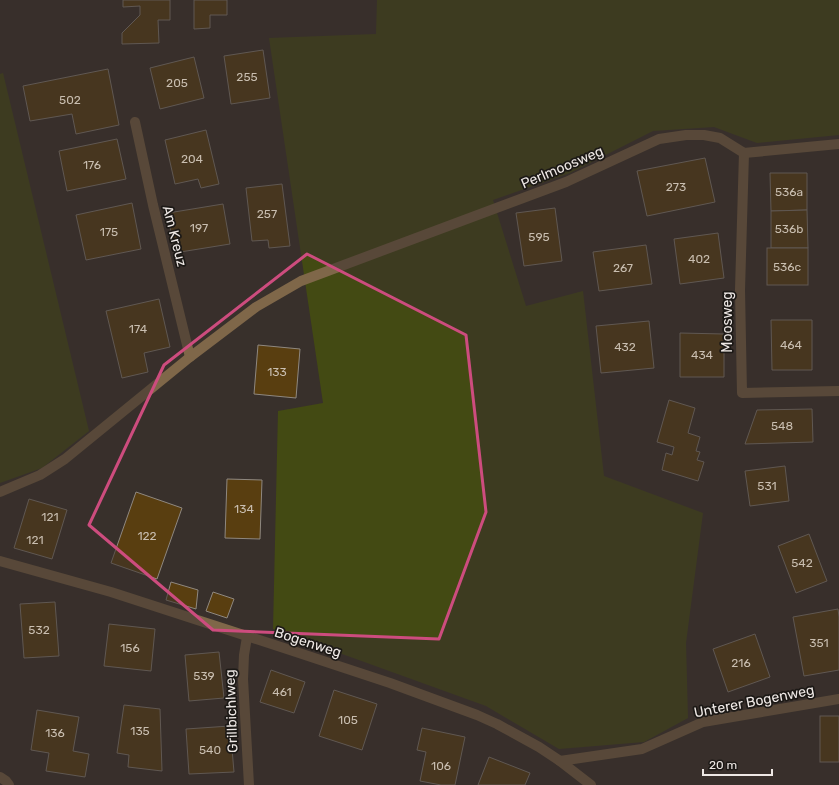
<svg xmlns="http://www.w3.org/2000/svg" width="839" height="785" viewBox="0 0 839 785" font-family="Rubik,sans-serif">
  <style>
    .green { fill: #434a13 }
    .building { fill: #593e10; stroke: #8f8880 }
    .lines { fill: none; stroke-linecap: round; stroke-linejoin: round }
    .minor { stroke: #7f6749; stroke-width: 10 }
    .marked { fill: none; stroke: #cd4c7e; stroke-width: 3; stroke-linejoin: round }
    .labels { text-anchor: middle; stroke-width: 3.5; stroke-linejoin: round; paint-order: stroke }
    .number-label { font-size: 12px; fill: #c9beb0 }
    .street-label { font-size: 14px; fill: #eee8e5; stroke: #1c1916 }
  </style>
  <rect width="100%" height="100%" fill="#38302b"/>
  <g class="green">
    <polygon points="377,0 839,0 839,135 757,143 714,127 653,131 570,173 493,200 526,306 583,291 604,476 703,513 686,643 688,718 644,742 559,749 486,706 273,629 278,411 323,403 269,38 376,34"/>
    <polygon points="3,73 89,431 42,468 0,483 0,74"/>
  </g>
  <g class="building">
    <polygon points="123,0 170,0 170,20 158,20 159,43 122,44 122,33 140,15 140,6 123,7"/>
    <polygon points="194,0 227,0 227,15 210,15 210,28 194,29"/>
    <polygon points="263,50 270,98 231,104 224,56"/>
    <polygon points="194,57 204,98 160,109 150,68"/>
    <polygon points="108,69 119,125 76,134 72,114 30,121 23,86"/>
    <polygon points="206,130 219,184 201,188 198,179 175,184 165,140"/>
    <polygon points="117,139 126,179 67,191 59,151"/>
    <polygon points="705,158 715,202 647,216 637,171"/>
    <polygon points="770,173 807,173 807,210 771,211"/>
    <polygon points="282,184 290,246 269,248 268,240 252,241 246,188"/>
    <polygon points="132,203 141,249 86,260 76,215"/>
    <polygon points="223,204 230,244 174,253 168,213"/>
    <polygon points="555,208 562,261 524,266 516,213"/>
    <polygon points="807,210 808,248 771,248 771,211"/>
    <polygon points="718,233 724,278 680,284 674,239"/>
    <polygon points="646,245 652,284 599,291 593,252"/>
    <rect x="767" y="248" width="41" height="37"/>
    <polygon points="159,299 170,347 144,353 148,372 122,378 106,311"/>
    <polygon points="771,320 812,320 812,370 772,370"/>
    <polygon points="649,321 654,368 601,373 596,326"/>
    <polygon points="680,333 724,334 724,377 680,377"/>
    <polygon points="258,345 300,349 296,398 254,394"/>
    <polygon points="669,400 695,408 688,433 700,437 696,451 700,452 697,460 704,462 698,481 662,470 666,453 672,455 674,447 657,442"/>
    <polygon points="812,409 813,442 745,444 757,410"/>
    <polygon points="785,466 789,501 750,506 745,471"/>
    <polygon points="227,479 262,480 260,539 225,538"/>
    <polygon points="136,492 182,508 157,579 111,563"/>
    <polygon points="29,499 67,510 52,559 14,548"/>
    <polygon points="809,534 827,581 796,593 778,546"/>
    <polygon points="171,582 198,590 196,609 166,600"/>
    <polygon points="213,592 234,599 227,618 206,611"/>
    <polygon points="55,602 59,656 24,658 20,604"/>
    <polygon points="838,609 839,617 839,670 804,676 793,617"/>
    <polygon points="109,624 155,629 151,671 104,666"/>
    <polygon points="755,634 770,677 728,692 713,649"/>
    <polygon points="219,652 224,698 189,701 185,655"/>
    <polygon points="271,670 305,682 294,713 260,702"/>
    <polygon points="334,690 377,704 362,750 319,736"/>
    <polygon points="124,705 160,709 162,771 128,767 129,755 117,753"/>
    <polygon points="37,710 79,717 73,751 89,754 85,777 46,771 49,753 31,750"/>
    <rect x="820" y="716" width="19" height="46"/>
    <polygon points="230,726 234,772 189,774 186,729"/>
    <polygon points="422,728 465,737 455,785 441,785 420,781 426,752 417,750"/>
    <polygon points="489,757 530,773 525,785 478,785"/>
  </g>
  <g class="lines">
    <g class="minor">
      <polyline points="135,122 153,205 190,357"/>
      <polyline points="744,153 740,290 742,393 839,391"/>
      <polyline points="0,492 40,475 65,459 190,357 256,307 301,281 566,182 659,139 686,135 704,135 720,138 744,153 839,144"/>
      <polyline points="0,561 111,592 290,650 390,683 477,715 497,724 539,747 560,761 591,785"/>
      <polyline points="247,637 244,655 243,679 249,785"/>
      <polyline points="560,761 642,749 703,722 839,699"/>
      <polyline points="0,777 6,781 9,785"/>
    </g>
  </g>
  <path d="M0 0H839V785H0ZM 307,254 L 466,335 L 486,512 L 439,639 L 213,630 L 89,525 L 164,365 Z" fill="#38302b" fill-opacity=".55" fill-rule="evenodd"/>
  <path class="marked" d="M 307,254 L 466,335 L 486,512 L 439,639 L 213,630 L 89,525 L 164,365 Z"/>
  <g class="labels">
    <g class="number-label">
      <text x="247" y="81">255</text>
      <text x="177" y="87">205</text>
      <text x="70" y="104">502</text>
      <text x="192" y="163">204</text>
      <text x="92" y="169">176</text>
      <text x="676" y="191">273</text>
      <text x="789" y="196">536a</text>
      <text x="267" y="218">257</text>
      <text x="199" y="232">197</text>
      <text x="789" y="233">536b</text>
      <text x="109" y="236">175</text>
      <text x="539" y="241">595</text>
      <text x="699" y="263">402</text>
      <text x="787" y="271">536c</text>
      <text x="623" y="272">267</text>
      <text x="138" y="333">174</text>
      <text x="791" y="349">464</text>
      <text x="625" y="351">432</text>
      <text x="702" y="359">434</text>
      <text x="277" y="376">133</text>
      <text x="782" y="430">548</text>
      <text x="767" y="490">531</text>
      <text x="244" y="513">134</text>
      <text x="50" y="521">121</text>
      <text x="147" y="540">122</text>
      <text x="35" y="544">121</text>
      <text x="802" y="567">542</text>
      <text x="39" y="634">532</text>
      <text x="819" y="647">351</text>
      <text x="130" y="652">156</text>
      <text x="741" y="667">216</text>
      <text x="204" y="680">539</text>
      <text x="282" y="696">461</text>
      <text x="348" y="724">105</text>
      <text x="140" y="735">135</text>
      <text x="55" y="737">136</text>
      <text x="210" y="754">540</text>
      <text x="441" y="770">106</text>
    </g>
    <g class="street-label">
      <text transform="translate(562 167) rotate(-23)" y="5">Perlmoosweg</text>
      <text transform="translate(175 236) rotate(76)" y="5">Am Kreuz</text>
      <text transform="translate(727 322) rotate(-90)" y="5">Moosweg</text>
      <text transform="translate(308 642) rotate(18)" y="5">Bogenweg</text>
      <text transform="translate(754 701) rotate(-11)" y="5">Unterer Bogenweg</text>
      <text transform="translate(231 711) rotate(-92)" y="5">Grillbichlweg</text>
    </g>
  </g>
  <path d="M703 769v6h69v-6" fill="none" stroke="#eee8e5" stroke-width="2"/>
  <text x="709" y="769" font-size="12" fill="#eee8e5" stroke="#1c1916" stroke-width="3" paint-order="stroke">20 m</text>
</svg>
